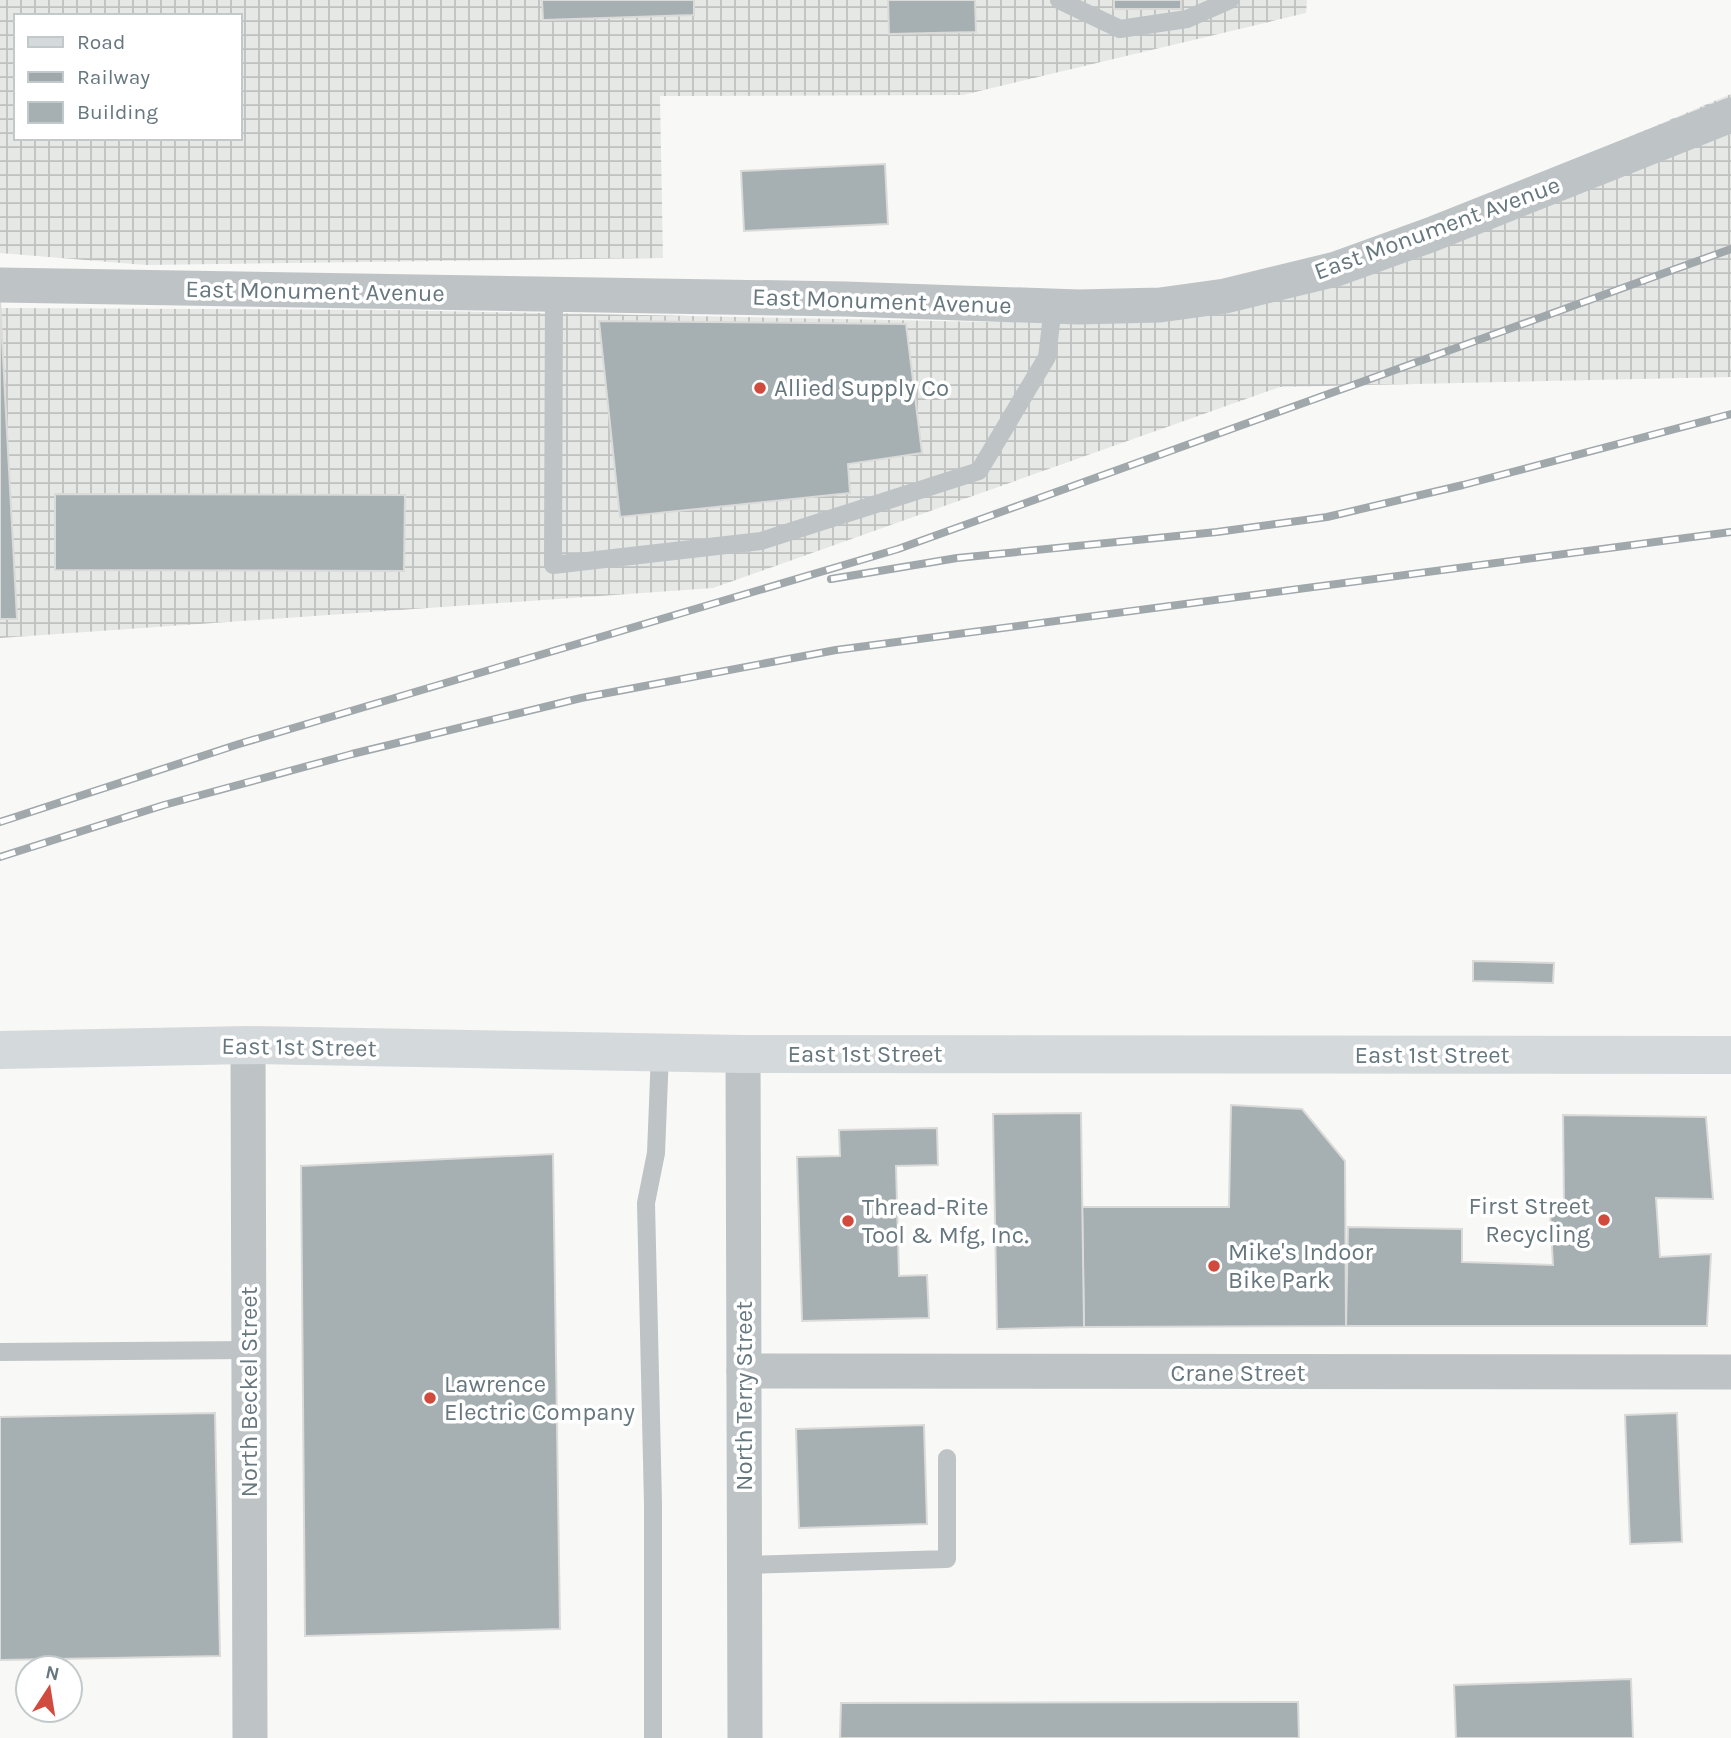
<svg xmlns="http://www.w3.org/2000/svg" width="1731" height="1738" viewBox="0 0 1731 1738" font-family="Karla,sans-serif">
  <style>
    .industrial { fill: url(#industrial-grid); fill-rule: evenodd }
    .building { fill: #a6afb2; stroke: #dadad8; stroke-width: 2 }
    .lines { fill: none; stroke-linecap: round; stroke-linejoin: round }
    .lane { stroke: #bec3c5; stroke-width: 18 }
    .street { stroke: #bec3c5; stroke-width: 35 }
    .secondary { stroke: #d4d9db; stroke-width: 38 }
    .rail-casing { stroke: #a0a8ab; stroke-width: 8 }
    .rail { stroke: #fff; stroke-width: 5; stroke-dasharray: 16; stroke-linecap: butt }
    .poi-dot { fill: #d14a3e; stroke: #fff; stroke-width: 2.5 }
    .labels { text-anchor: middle; stroke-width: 7; stroke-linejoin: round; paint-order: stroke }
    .street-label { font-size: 24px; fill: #66777e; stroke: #fff }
    .poi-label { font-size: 24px; fill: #66777e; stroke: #fff; text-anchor: start }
  </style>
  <defs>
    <pattern id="industrial-grid" width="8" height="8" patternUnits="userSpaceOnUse" patternTransform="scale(1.75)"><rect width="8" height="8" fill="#e6e8e6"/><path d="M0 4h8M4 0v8" fill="none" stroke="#bec1c0"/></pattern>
  </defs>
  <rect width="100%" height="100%" fill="#f8f8f6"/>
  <g class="industrial">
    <path d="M 0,0 L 1307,0 L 1306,13 L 963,95 L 660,96 L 663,258 L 146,265 L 0,253 ZM 16,16 L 240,16 L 240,138 L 16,138 Z"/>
    <polygon points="1731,94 1731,377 1280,387 713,588 0,638 0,308 391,310 987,322 1204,316"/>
  </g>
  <g class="building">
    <polygon points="542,0 694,0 694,15 543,20"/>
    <polygon points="888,0 975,0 976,32 889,34"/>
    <rect x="1114" y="0" width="67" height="9"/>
    <polygon points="885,164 888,224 744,231 741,171"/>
    <polygon points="0,301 17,619 0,619"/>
    <polygon points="599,321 906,324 922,453 848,464 850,493 620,517"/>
    <polygon points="55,494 405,495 404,571 55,570"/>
    <polygon points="1473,961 1554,963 1553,983 1473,981"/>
    <polygon points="1231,1105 1302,1109 1345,1161 1346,1326 1084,1327 1082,1207 1229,1207"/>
    <polygon points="1081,1113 1084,1327 997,1329 993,1114"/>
    <polygon points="1563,1115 1706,1117 1713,1199 1656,1198 1660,1257 1711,1254 1707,1326 1346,1326 1348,1227 1462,1229 1462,1262 1553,1265 1550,1213 1564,1202"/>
    <polygon points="937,1128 938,1165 896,1166 899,1276 927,1275 929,1318 802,1321 797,1157 840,1156 839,1130"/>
    <polygon points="553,1154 560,1629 305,1636 301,1166"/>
    <polygon points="215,1413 220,1656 0,1660 0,1417"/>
    <polygon points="1677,1413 1682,1542 1630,1544 1625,1415"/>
    <polygon points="924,1425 927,1524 799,1528 796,1429"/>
    <polygon points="1631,1679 1633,1738 1456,1738 1454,1685"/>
    <polygon points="1298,1702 1299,1738 840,1738 841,1703"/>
  </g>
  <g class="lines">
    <g class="lane">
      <polyline points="1059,0 1120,29 1187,19 1230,0"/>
      <polyline points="554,294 553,565 761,541 979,471 1047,357 1053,307"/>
      <polyline points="0,1352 248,1350"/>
      <polyline points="745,1565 947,1559 947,1458"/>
      <polyline points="653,1738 653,1504 646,1203 656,1153 660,1053"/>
    </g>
    <g class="street">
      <polyline points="0,285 845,299 1079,307 1160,305 1225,296 1336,269 1430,235 1731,115"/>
      <polyline points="248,1045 250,1738"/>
      <polyline points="743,1054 745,1738"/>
      <polyline points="744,1371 1731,1372"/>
    </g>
    <polyline class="secondary" points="0,1050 248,1045 743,1054 1731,1055"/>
    <defs>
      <g id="rail">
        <polyline points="831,579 957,558 1217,532 1327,517 1463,485 1731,414"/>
        <polyline points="0,822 239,744 898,549 1731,249"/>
        <polyline points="0,857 164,805 352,754 581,698 836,650 1731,532"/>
      </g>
    </defs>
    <use href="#rail" class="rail-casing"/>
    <use href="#rail" class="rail"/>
  </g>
  <g class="poi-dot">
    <circle cx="760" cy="388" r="7"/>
    <circle cx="1604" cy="1220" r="7"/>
    <circle cx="848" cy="1221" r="7"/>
    <circle cx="1214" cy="1266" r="7"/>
    <circle cx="430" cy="1398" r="7"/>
  </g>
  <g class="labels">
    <g class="street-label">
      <text transform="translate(1437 228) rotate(-20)" y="8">East Monument Avenue</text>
      <text transform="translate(315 291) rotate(1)" y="8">East Monument Avenue</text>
      <text transform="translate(882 301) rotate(2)" y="8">East Monument Avenue</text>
      <text transform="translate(299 1047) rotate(1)" y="8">East 1st Street</text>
      <text x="865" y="1062">East 1st Street</text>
      <text x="1432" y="1063">East 1st Street</text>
      <text x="1238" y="1381">Crane Street</text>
      <text transform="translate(249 1392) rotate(-90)" y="8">North Beckel Street</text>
      <text transform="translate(744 1396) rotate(-90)" y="8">North Terry Street</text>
    </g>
    <g class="poi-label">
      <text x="774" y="396">Allied Supply Co</text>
      <text x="1590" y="1214" text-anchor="end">First Street<tspan x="1590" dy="28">Recycling</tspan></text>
      <text x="862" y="1215">Thread-Rite<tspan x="862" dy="28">Tool &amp; Mfg, Inc.</tspan></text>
      <text x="1228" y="1260">Mike's Indoor<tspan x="1228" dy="28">Bike Park</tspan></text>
      <text x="444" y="1392">Lawrence<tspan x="444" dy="28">Electric Company</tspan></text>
    </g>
  </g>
  <rect x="14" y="14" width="228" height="126" fill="#ffffff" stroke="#c2c9cb" stroke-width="2"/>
  <rect x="28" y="37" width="35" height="10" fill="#d4d9db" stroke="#c2c9cb" stroke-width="2"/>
  <text x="77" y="49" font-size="21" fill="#66777e">Road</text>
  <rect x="28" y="72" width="35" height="10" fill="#a0a8ab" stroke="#c2c9cb" stroke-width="2"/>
  <text x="77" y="84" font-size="21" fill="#66777e">Railway</text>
  <rect x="28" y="102" width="35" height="21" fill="#a6afb2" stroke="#c2c9cb" stroke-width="2"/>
  <text x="77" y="119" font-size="21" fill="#66777e">Building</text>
  <g transform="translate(49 1689) rotate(12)"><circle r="33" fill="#ffffff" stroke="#c2c9cb" stroke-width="2"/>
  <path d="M0-5L12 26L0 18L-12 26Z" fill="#d14a3e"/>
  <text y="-10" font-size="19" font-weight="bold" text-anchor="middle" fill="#66777e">N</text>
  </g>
</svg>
